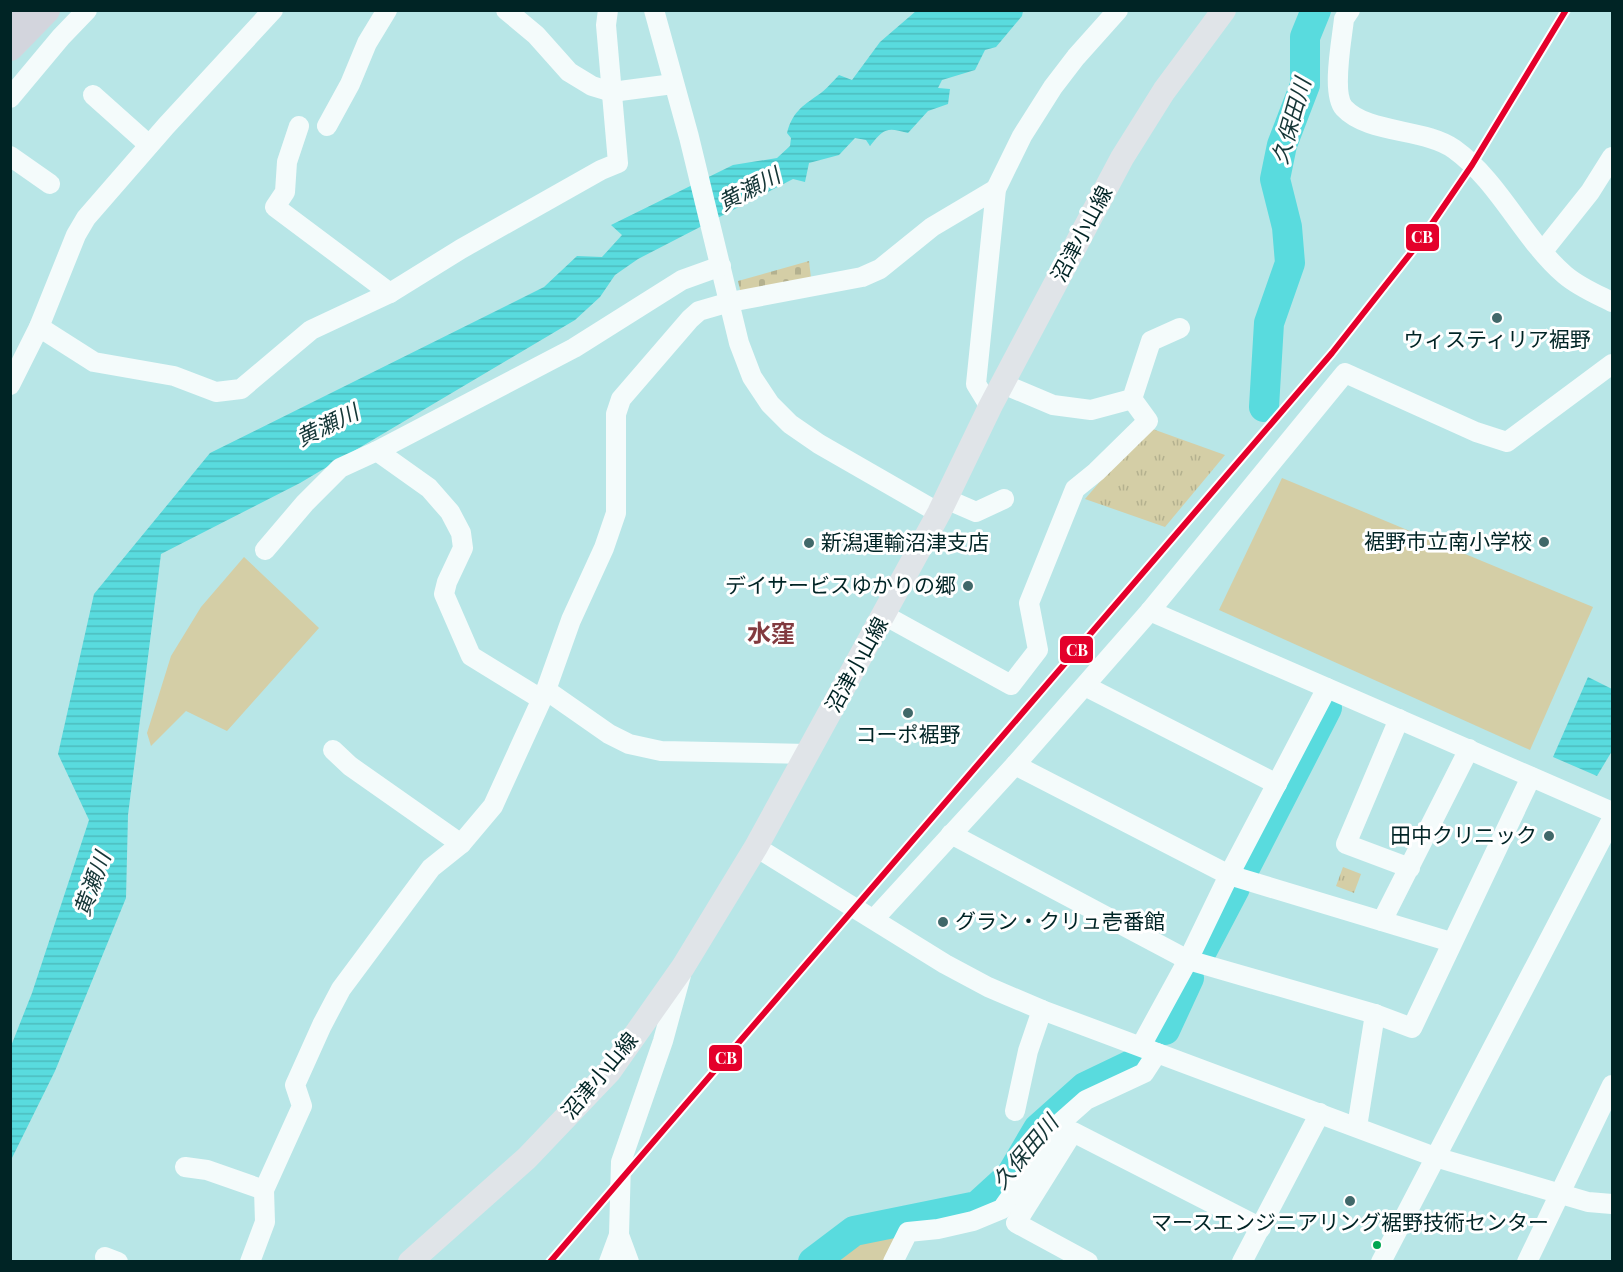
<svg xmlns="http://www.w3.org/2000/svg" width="1623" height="1272" viewBox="0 0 1623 1272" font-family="'Playfair Display','Noto Sans JP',serif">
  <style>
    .grass { fill: url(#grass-tufts) }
    .cemetery { fill: url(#cemetery-stones) }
    .park { fill: #d4cea6 }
    .water { fill: url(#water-rules) }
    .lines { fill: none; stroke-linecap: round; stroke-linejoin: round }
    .river { stroke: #59dbde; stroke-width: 30 }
    .minor { stroke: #f4fbfb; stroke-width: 20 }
    .major { stroke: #e0e4e8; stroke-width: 24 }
    .highway { stroke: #d3d5dd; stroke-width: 28 }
    .rail-1-casing { stroke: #fff; stroke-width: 10 }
    .rail-1 { stroke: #e4002b; stroke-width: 6 }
    .poi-dot { fill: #406869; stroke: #fff; stroke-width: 2 }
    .bus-dot { fill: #00a651; stroke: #fff; stroke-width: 2 }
    .labels { text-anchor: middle; stroke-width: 6; stroke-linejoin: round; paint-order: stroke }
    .street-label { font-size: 21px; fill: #002425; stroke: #fff }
    .poi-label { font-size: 21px; fill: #002425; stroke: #fff }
    .water-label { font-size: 22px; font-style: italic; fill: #153637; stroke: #fff }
    .quarter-label { font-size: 24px; font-weight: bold; fill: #823a3f; stroke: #fff }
    .line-badge { stroke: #fff; stroke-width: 2 }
    .badge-label { font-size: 16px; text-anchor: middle; font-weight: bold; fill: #fff }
  </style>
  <defs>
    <pattern id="grass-tufts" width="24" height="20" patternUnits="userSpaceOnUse" patternTransform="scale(1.5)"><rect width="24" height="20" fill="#d4cea6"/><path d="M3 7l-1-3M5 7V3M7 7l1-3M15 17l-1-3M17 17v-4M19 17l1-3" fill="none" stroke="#b4b18f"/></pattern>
    <pattern id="cemetery-stones" width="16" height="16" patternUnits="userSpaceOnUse" patternTransform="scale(1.5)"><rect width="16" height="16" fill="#d4cea6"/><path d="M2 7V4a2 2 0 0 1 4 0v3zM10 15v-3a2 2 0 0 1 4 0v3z" fill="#b4b18f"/></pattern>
    <pattern id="water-rules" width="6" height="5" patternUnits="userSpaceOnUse" patternTransform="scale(1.5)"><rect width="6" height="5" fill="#59dbde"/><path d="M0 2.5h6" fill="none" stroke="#4cbcbe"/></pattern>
  </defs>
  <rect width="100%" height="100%" fill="#b8e6e7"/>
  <g class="grass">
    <polygon points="1147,427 1225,455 1165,527 1085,499"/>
    <polygon points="1343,867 1361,874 1354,893 1336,886"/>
  </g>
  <polygon class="cemetery" points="809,261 811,278 741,294 738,281"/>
  <g class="park">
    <polygon points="1282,478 1593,607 1530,750 1219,610"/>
    <polygon points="244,557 319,628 227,731 186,711 151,746 147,733 171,656 201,607"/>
    <polygon points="897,1232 885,1261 828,1262 859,1237"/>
  </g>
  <g class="water">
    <path d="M 916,11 L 1023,11 L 1022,16 L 996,47 L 985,50 L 975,70 L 942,80 L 938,88 L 950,89 L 948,104 L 928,111 L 908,133 C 887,127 884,128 870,146 L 866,140 L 855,138 L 839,155 L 809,163 L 805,182 L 793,179 L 638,259 L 615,275 L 600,297 L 575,320 L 300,483 L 161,554 L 128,815 L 126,898 L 55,1071 L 11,1160 L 11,1046 L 32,993 L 89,820 L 58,754 L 94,594 L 210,453 L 544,287 L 577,256 L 602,257 L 622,235 L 611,225 L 733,165 L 777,158 L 790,146 L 791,138 L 787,133 C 792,113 802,106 818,95 C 826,90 832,82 839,75 L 852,80 L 880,42 Z"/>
    <polygon points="1588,677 1612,689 1612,751 1597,776 1553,757"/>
  </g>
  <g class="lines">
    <g class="river">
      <polyline points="1264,407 1269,323 1290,263 1287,227 1275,179 1282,145 1305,85 1305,37 1316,10"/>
      <polyline points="1245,868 1327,708"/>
      <polyline points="1203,949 1235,888"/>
      <polyline points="1165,1030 1189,978"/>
      <polyline points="813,1262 854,1231 977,1206 1011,1175 1038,1129 1085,1087 1133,1064"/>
    </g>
    <g class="minor">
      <polyline points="506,10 536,35 569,72 592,86 612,92 673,84"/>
      <polyline points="654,10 689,137 739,343 752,377 770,404 790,424 819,444 939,513"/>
      <path d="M 1350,10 L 1344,19 C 1342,39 1331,93 1344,108 C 1368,134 1424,128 1454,149 C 1500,182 1523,239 1565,275 C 1579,287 1596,294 1612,302"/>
      <polyline points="93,95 149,145"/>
      <polyline points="10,98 61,37 87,10"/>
      <polyline points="299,126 287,162 285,192 275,207 390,293"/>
      <polyline points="327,126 350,84 367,43 387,10"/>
      <polyline points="10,156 50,184"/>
      <polyline points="1543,251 1590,192 1612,157"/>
      <polyline points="39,327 94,362 174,376 216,392 241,389 311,330 390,293 461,249 601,170 618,163 606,25 608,10"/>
      <polyline points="1003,384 1053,405 1091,410 1132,399 1151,341 1180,328"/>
      <polyline points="10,385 39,327 76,235 86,218 166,126 273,10"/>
      <polyline points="990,407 976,384 996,189 1022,136 1053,87 1076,57 1118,10"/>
      <polyline points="377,451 429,488 450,512 461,533 463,548 447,582 444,594 471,656 541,699"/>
      <polyline points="946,499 976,512 1004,499"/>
      <polyline points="265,550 305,503 340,468 377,451 574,348 682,280 721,266"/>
      <polyline points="1150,611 1612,812"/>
      <polyline points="884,615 1011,685 1038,650 1029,603 1075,489 1096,472 1148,421 1132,399"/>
      <polyline points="1085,686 1277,784"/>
      <polyline points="546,690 609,734 629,744 661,751 808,754"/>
      <polyline points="1399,719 1346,844 1410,868"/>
      <polyline points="333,750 350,766 461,844"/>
      <polyline points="1015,765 1229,875 1451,942"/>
      <polyline points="951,834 1188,960 1375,1014 1412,1028 1531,777"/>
      <polyline points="756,847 945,964 988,987 1042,1010 1435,1157 1588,1202 1612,1204"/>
      <polyline points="874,919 1015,765 1150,611 1345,373 1476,432 1507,442 1612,364"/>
      <polyline points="1382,921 1469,749"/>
      <polyline points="1141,1046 1188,960 1229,875 1327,688"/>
      <polyline points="1015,1111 1028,1051 1042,1010"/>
      <polyline points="1357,1127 1375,1014"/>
      <polyline points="185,1167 207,1170 264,1190"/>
      <polyline points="619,1235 629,1262"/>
      <polyline points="105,1257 118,1262"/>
      <polyline points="250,1262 265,1222 264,1190 302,1106 295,1085 322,1025 341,989 431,868 461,844 493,806 546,690 571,620 604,548 616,513 616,414 621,399 690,319 699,311 730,302 862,277 880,269 932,227 996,189"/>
      <polyline points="609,1262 619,1235 621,1162 663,1041 681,975"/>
      <polyline points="893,1262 908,1232 938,1229 973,1221 1002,1209 1029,1171 1045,1143 1060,1123 1086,1100 1144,1073 1157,1053"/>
      <polyline points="1088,1262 1016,1223 1073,1132 1261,1228"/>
      <polyline points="1242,1262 1320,1113"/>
      <polyline points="1381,1262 1612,819"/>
      <polyline points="1527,1262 1612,1085"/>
    </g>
    <polyline class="major" points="410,1262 527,1158 609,1072 683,967 756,847 939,513 990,407 1122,158 1164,91 1224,10"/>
    <g class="highway">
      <polyline points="10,12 12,10"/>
      <polyline points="10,47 46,10"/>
    </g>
    <defs>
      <polyline id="rail-1" points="550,1262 1332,353 1418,244 1472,165 1566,10"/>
    </defs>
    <use href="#rail-1" class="rail-1-casing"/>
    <use href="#rail-1" class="rail-1"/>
  </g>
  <g class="poi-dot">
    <circle cx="1497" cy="318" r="6"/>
    <circle cx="1544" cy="542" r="6"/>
    <circle cx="809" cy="543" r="6"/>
    <circle cx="968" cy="586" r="6"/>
    <circle cx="908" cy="713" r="6"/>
    <circle cx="1549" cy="836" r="6"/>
    <circle cx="943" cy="922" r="6"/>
    <circle cx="1350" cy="1201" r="6"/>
  </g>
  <circle class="bus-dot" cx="1377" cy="1245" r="5"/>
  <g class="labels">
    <g class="street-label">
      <text transform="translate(1082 234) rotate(-62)" y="7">沼津小山線</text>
      <text transform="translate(857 665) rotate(-61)" y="7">沼津小山線</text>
      <text transform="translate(600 1076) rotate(-50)" y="7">沼津小山線</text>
    </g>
    <g class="poi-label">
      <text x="1497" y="347">ウィスティリア裾野</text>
      <text x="1532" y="549" text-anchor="end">裾野市立南小学校</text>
      <text x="821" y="550" text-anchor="start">新潟運輸沼津支店</text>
      <text x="956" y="593" text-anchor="end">デイサービスゆかりの郷</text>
      <text x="908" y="742">コーポ裾野</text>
      <text x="1537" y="843" text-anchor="end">田中クリニック</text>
      <text x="955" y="929" text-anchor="start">グラン・クリュ壱番館</text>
      <text x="1350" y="1230">マースエンジニアリング裾野技術センター</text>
    </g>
    <g class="water-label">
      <text transform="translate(1291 121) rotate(-74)" y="8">久保田川</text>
      <text transform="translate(749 189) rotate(-28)" y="8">黄瀬川</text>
      <text transform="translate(327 425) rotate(-26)" y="8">黄瀬川</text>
      <text transform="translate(92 884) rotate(-70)" y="8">黄瀬川</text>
      <text transform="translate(1025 1152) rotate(-50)" y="8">久保田川</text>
    </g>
    <g class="quarter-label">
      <text x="771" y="642">水窪</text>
    </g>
  </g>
  <g class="line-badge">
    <rect x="1405" y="223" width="35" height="29" rx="6" fill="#e4002b"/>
    <rect x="1059" y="635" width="35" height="29" rx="6" fill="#e4002b"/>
    <rect x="708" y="1044" width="35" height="28" rx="6" fill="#e4002b"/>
  </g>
  <g class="badge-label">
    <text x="1422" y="243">CB</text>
    <text x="1077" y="656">CB</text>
    <text x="726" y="1064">CB</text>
  </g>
  <rect width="1623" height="1272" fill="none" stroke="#002425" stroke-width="24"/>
</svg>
